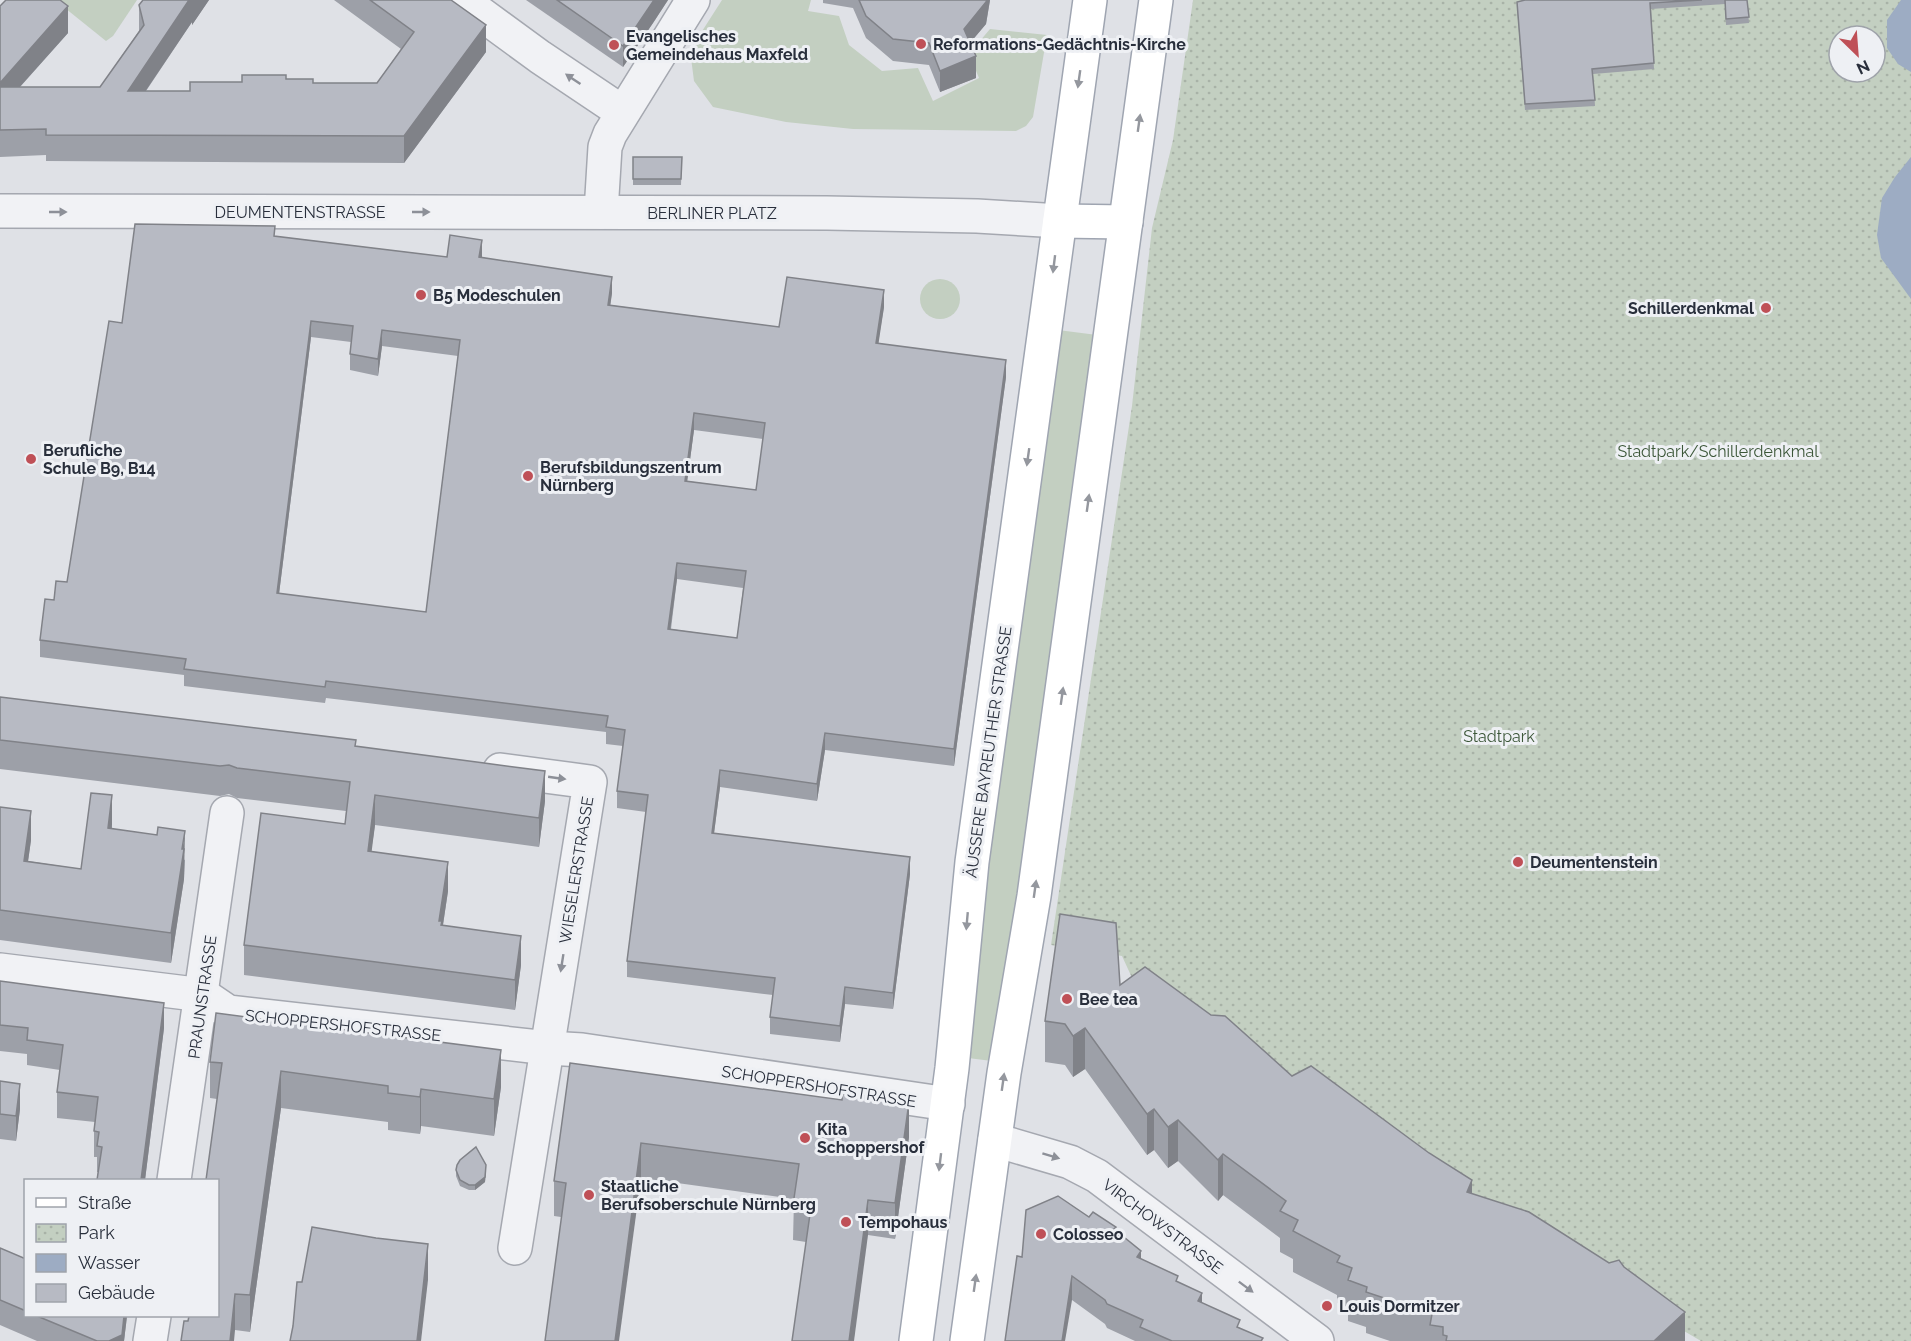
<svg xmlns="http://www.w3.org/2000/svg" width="1911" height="1341" viewBox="0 0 1911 1341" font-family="Raleway,sans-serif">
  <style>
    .grass { fill: #c3cfc1 }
    .park { fill: url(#park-dots); fill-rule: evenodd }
    .water { fill: #9dacc3 }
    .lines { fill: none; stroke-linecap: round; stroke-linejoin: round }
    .minor-casing { stroke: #a5a8b0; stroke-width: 36 }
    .major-casing { stroke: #9fa5b1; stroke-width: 36 }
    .minor { stroke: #f1f2f5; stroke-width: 33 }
    .major { stroke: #fff; stroke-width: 33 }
    .wall { fill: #9da0a8; fill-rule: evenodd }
    .shaded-wall { fill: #808288 }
    .building { fill: #b7bac3; stroke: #808288; stroke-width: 1.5; fill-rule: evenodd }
    .oneway { fill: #8d9098 }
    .oneway2 { fill: #94979e }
    .poi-dot { fill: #bf5057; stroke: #eef0f4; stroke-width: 2 }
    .labels { text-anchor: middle; stroke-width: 6; stroke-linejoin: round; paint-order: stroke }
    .poi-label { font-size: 16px; font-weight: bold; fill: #292f3c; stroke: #eef0f4; text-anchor: start }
    .street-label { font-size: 16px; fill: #292f3c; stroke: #eef0f4 }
    .park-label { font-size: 16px; fill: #3b5638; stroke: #eef0f4 }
  </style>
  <defs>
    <pattern id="park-dots" width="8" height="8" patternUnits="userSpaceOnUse" patternTransform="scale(1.5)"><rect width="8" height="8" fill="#c3cfc1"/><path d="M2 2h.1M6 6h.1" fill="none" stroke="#a8b2a7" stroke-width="1.8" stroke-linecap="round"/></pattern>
  </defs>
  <rect width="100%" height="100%" fill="#dfe1e6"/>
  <g class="grass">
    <polygon points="55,0 137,0 113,36 106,41"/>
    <polygon points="722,0 811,0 808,11 839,16 849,45 882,71 918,68 933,101 979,78 969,54 990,29 1047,35 1033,117 1026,126 1016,131 853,129 786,122 713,107 694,81 690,50"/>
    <circle cx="940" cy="299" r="20"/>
    <polygon points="1058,330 1097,335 1019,905 992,1061 968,1058 980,920 1012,696"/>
  </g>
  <path class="park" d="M 1193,0 L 1911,0 L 1911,1341 L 1701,1341 L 1433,1184 L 1139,993 L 1122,956 L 1051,945 L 1132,406 L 1152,228 L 1173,140 ZM 1839,36 L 1875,36 L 1875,72 L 1839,72 Z"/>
  <g class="water">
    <polygon points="1901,0 1911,0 1911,72 1898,64 1887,48 1887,20"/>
    <polygon points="1911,157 1911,299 1881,258 1877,235 1882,198 1895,177"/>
  </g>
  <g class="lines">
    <defs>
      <g id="minor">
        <polyline points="462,0 540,57 622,112"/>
        <polyline points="0,211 827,213 977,216 1060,221"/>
        <polyline points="601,212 605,147 610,134 693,0"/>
        <polyline points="500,770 590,782 515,1248"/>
        <polyline points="0,970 203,995 228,1012 548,1048 582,1050 948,1104"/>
        <polyline points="995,1140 1070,1162 1097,1176 1317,1341"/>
        <polyline points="174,1180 227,813"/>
        <polyline points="150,1341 154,1316"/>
      </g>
      <g id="major">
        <polyline points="1060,221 1126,222"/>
        <polyline points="916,1341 952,1068 972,862 1090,0"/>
        <polyline points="967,1341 1004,1073 1034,896 1156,0"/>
      </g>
    </defs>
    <use href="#minor" class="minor-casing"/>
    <use href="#major" class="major-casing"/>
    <use href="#minor" class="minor"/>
    <use href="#major" class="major"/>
  </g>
  <g class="wall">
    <polygon points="143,0 209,0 192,25 192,22 146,91 190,91 242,82 286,79 313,83 377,83 401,49 334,0 451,0 486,52 404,163 46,161 46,155 0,157 0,6 68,33 20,87 100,87 139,31 139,5"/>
    <polygon points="526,0 668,0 653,23 623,67"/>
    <polygon points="823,0 990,0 986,24 970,43 976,78 940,92 929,65 893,61 866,38 853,8 823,3"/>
    <polygon points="1525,0 1747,0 1749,23 1726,25 1725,4 1651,9 1654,69 1593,74 1595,106 1525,110 1517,7 1517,2"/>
    <polygon points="633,157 682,157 681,185 633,185"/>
    <path d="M 275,236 L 447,257 L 482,257 L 612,293 L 610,305 L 779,327 L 884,307 L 878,343 L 1006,377 L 954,766 L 825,750 L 817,801 L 720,787 L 714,833 L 910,874 L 893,1009 L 845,1004 L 840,1042 L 770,1034 L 770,1017 L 773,995 L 627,977 L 627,961 L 646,812 L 617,808 L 617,791 L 623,746 L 606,744 L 606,732 L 326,698 L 325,703 L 184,686 L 184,675 L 40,657 L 40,640 L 54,600 L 67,582 L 122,323 ZM 311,337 L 351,342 L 350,354 L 350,370 L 378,376 L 382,346 L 458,356 L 426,612 L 279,594 ZM 694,430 L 763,439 L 756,490 L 687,481 ZM 677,579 L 743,588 L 737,638 L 671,629 Z"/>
    <polygon points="0,697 356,746 545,801 539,847 375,825 371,851 448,891 443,925 521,965 515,1010 244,975 244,945 345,824 346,811 237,798 229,794 220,796 0,769"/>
    <polygon points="0,807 31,840 28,861 81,869 112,825 112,828 185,860 184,879 171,963 0,940"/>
    <polygon points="0,981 164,1028 145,1180 97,1180 98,1172 97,1172 97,1157 94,1157 94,1131 95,1122 57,1118 57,1092 60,1070 27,1065 27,1054 0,1051"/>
    <polygon points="1120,985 1292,1076 1472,1194 1609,1263 1624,1267 1685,1341 1390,1341 1366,1333 1366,1327 1348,1321 1348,1307 1337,1303 1337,1295 1293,1272 1293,1259 1280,1252 1280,1238 1223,1195 1218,1201 1178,1161 1168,1168 1154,1150 1147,1155 1085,1069 1073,1077 1065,1065 1045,1062 1045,1021"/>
    <polygon points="210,1062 501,1087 494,1136 421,1126 420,1134 388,1130 388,1122 281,1108 250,1332 235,1330 188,1321 217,1099 210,1098"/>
    <polygon points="570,1063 909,1137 895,1239 868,1235 806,1242 793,1240 794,1199 641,1178 561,1217 554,1216 554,1181"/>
    <polygon points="0,1081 20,1109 16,1141 0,1139"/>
    <polygon points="456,1170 486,1170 485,1182 475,1190 469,1190 460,1186 456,1176"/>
    <polygon points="1089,1217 1116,1231 1141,1259 1178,1282 1202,1303 1240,1328 1263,1341 1135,1341 1107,1328 1105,1324 1072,1300 1022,1257"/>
    <polygon points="0,1248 26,1259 26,1316 127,1316 124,1341 37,1341 0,1325"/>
  </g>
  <g class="shaded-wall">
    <polygon points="189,0 209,0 192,25 192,22 128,117 128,91"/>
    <polygon points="654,0 668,0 653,23 623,67 623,46"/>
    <polygon points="987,0 990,0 986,24 964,50 964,29"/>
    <polygon points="68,6 68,33 0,109 0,83"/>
    <polygon points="486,25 486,52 404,163 404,136"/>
    <polygon points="976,56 976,78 940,92 940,71"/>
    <polygon points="482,240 482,257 479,257"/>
    <polygon points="612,277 612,293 608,322 608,305"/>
    <polygon points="884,290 884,307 876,360 876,343"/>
    <polygon points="311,321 311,337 277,610 277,593"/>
    <polygon points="382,330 382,346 378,376 378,359"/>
    <polygon points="1006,360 1006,377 954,766 954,749"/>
    <polygon points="694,413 694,430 685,498 685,481"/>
    <polygon points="677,563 677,579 668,646 668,629"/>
    <polygon points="825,733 825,750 817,801 817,784"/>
    <polygon points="720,770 720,787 712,849 712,833"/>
    <polygon points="545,771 545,801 539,847 539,818"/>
    <polygon points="112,795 112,825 108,857 108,828"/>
    <polygon points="375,795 375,825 368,880 368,851"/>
    <polygon points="31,811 31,840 24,890 24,861"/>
    <polygon points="185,831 184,879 171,963 171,933"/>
    <polygon points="910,857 910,874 893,1009 893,993"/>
    <polygon points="448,862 448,891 442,931 439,921"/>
    <polygon points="521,936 521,965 515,1010 515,980"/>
    <polygon points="845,987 845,1004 840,1042 840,1026"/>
    <polygon points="164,1003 164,1028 145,1180 141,1180"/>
    <polygon points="1085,1028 1085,1069 1073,1077 1073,1036"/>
    <polygon points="501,1050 501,1087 494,1136 494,1099"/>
    <polygon points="281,1071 281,1108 250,1332 250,1295"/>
    <polygon points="20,1084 20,1109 16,1141 16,1116"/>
    <polygon points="421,1089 421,1126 420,1134 420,1097"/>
    <polygon points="909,1102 909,1137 895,1239 895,1203"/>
    <polygon points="1154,1109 1154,1150 1147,1155 1147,1114"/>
    <polygon points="1178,1120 1178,1161 1168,1168 1168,1127"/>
    <polygon points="641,1143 641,1178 619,1341 615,1341"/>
    <polygon points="1223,1154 1223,1195 1218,1201 1218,1160"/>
    <polygon points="486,1170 485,1182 475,1190 475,1185"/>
    <polygon points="1472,1180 1472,1221 1467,1192"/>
    <polygon points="868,1200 868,1235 854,1341 849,1341"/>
    <polygon points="428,1244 428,1280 421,1341 417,1341"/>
    <polygon points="1141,1251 1141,1275 1137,1257"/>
    <polygon points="1072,1276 1072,1300 1065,1341 1062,1341"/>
    <polygon points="1202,1293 1202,1317 1198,1301"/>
    <polygon points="235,1294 235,1330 234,1341 230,1341"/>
    <polygon points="1685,1312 1685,1341 1654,1341"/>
    <polygon points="124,1316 127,1316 124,1341 109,1341"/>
  </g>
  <g class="building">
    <polygon points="6,0 60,0 68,6 0,83 0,6"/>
    <polygon points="143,0 189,0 128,91 190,91 190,82 242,82 242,75 286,75 286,79 313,79 313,83 377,83 414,32 370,0 451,0 486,25 404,136 46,135 46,129 0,130 0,87 100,87 144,25 139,5"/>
    <polygon points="557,0 654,0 623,46"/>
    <polygon points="859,0 987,0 986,2 964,29 976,56 940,71 929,43 893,39 866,16"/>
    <polygon points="1525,0 1702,0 1650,3 1654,63 1592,69 1595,100 1525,104 1517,2"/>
    <polygon points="1725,0 1747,0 1749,17 1726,19"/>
    <polygon points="633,157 682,157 681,179 633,179"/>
    <path d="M 135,224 L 275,226 L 274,236 L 447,257 L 450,235 L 482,240 L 479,257 L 612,277 L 608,305 L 779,327 L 787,277 L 884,290 L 876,343 L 1006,360 L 954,749 L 825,733 L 817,784 L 720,770 L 712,833 L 910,857 L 893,993 L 845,987 L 840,1026 L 770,1017 L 775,978 L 627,961 L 648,795 L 617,791 L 625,730 L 606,727 L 608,716 L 326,681 L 325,687 L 184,669 L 186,659 L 40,640 L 45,599 L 54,600 L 56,581 L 67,582 L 109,321 L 122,323 ZM 311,321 L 353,326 L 350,354 L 378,359 L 382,330 L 460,340 L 426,612 L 277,593 ZM 694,413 L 765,423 L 756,490 L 685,481 ZM 677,563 L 746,571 L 737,638 L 668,629 Z"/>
    <polygon points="0,697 356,740 355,746 545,771 539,818 375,795 368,851 448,862 439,921 442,921 441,925 521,936 515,980 244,945 261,813 345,824 350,782 237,768 229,765 220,766 0,740"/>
    <polygon points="91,793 112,795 108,828 157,835 158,827 185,831 182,849 184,849 171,933 0,910 0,807 31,811 24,861 81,869"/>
    <polygon points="1060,914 1116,923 1120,985 1145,967 1211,1015 1225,1016 1292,1076 1311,1066 1429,1153 1472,1180 1467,1192 1529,1212 1609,1263 1619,1260 1624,1267 1685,1312 1654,1341 1446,1341 1447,1336 1443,1335 1443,1327 1430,1325 1432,1314 1366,1292 1367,1287 1348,1280 1352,1268 1337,1262 1340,1256 1293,1231 1298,1220 1280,1211 1286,1201 1223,1154 1218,1160 1178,1120 1168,1127 1154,1109 1147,1114 1085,1028 1073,1036 1065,1024 1045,1021"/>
    <polygon points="0,981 164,1003 141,1180 97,1180 102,1147 97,1146 99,1132 94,1131 98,1097 57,1092 63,1045 27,1040 28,1028 0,1025"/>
    <polygon points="216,1013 501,1050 494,1099 421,1089 420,1097 388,1093 388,1086 281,1071 250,1295 235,1294 230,1341 181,1341 184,1321 188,1321 189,1316 218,1316 218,1180 206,1180 222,1063 210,1062"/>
    <polygon points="570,1063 842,1100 843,1092 909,1102 895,1203 868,1200 849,1341 792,1341 811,1207 793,1205 799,1164 641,1143 615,1341 545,1341 566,1183 554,1181"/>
    <polygon points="0,1081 20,1084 16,1116 0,1114"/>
    <polygon points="476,1147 486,1165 485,1177 475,1185 469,1185 460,1180 456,1170 457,1165 460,1160"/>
    <polygon points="1058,1196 1089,1217 1093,1212 1116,1227 1114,1229 1141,1251 1137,1257 1178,1276 1176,1281 1202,1293 1198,1301 1240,1320 1237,1327 1263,1338 1261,1341 1172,1341 1140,1327 1143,1320 1107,1304 1105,1300 1072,1276 1062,1341 1005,1341 1017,1256 1022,1257 1026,1210"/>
    <polygon points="312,1227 376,1238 428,1244 417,1341 290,1341 293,1326 297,1282 302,1282"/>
    <polygon points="0,1248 26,1259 26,1311 0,1300"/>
    <polygon points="37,1316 124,1316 122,1335 109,1341 97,1341"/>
  </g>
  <defs><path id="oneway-solid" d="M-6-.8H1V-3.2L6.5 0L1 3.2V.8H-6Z" transform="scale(1.5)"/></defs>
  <g class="oneway">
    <use href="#oneway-solid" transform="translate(573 79) rotate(-146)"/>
    <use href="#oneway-solid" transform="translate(58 212)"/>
    <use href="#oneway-solid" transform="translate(421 212)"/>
    <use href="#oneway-solid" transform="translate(557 778) rotate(8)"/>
    <use href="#oneway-solid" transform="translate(562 963) rotate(99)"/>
    <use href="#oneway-solid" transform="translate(1051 1156) rotate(17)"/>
    <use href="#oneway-solid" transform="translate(1246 1287) rotate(37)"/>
  </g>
  <g class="oneway2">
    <use href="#oneway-solid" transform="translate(1079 79) rotate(98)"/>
    <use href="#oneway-solid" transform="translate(1139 123) rotate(-82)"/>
    <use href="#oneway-solid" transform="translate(1054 264) rotate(97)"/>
    <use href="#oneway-solid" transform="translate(1028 457) rotate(98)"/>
    <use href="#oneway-solid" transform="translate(1088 503) rotate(-82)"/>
    <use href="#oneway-solid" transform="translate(1062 696) rotate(-82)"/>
    <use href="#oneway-solid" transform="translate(1035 889) rotate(-82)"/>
    <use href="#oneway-solid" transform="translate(967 921) rotate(95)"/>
    <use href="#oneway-solid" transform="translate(1003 1082) rotate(-82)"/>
    <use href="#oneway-solid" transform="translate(940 1162) rotate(97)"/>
    <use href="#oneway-solid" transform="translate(975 1283) rotate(-82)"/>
  </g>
  <g class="poi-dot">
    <circle cx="921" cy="44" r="6"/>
    <circle cx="614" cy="45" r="6"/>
    <circle cx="421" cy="295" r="6"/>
    <circle cx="1766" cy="308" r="6"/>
    <circle cx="31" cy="459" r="6"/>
    <circle cx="528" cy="476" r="6"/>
    <circle cx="1518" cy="862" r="6"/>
    <circle cx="1067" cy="999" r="6"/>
    <circle cx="805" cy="1138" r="6"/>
    <circle cx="589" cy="1195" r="6"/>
    <circle cx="846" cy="1222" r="6"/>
    <circle cx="1041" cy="1234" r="6"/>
    <circle cx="1327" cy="1306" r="6"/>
  </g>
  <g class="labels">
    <g class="poi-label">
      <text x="626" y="42">Evangelisches<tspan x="626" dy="18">Gemeindehaus Maxfeld</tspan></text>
      <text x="933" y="50">Reformations-Gedächtnis-Kirche</text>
      <text x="433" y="301">B5 Modeschulen</text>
      <text x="1754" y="314" text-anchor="end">Schillerdenkmal</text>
      <text x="43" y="456">Berufliche<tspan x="43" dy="18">Schule B9, B14</tspan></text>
      <text x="540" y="473">Berufsbildungszentrum<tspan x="540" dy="18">Nürnberg</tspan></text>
      <text x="1530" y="868">Deumentenstein</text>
      <text x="1079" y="1005">Bee tea</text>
      <text x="817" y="1135">Kita<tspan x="817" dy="18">Schoppershof</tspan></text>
      <text x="601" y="1192">Staatliche<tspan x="601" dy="18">Berufsoberschule Nürnberg</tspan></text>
      <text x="858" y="1228">Tempohaus</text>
      <text x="1053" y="1240">Colosseo</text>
      <text x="1339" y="1312">Louis Dormitzer</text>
    </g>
    <g class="street-label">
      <text x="300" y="218">DEUMENTENSTRASSE</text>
      <text x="712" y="219">BERLINER PLATZ</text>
      <text transform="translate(988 752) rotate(-82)" y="6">ÄUSSERE BAYREUTHER STRASSE</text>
      <text transform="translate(576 870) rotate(-81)" y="6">WIESELERSTRASSE</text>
      <text transform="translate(202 997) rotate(-82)" y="6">PRAUNSTRASSE</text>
      <text transform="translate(343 1025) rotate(6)" y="6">SCHOPPERSHOFSTRASSE</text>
      <text transform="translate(819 1086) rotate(9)" y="6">SCHOPPERSHOFSTRASSE</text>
      <text transform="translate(1163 1226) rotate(37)" y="6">VIRCHOWSTRASSE</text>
    </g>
    <g class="park-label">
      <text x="1718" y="457">Stadtpark/Schillerdenkmal</text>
      <text x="1499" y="742">Stadtpark</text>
    </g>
  </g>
  <rect x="24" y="1179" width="195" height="138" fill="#eef0f4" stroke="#9fa3aa" stroke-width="1.5"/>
  <rect x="36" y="1198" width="30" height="9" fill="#ffffff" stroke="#9fa3aa" stroke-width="1.5"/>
  <text x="78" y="1209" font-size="18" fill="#292f3c">Straße</text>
  <rect x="36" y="1224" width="30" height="18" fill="url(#park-dots)" stroke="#9fa3aa" stroke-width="1.5"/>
  <text x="78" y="1239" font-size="18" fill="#292f3c">Park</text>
  <rect x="36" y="1254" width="30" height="18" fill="#9dacc3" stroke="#9fa3aa" stroke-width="1.5"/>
  <text x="78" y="1269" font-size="18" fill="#292f3c">Wasser</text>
  <rect x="36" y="1284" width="30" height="18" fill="#b7bac3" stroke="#9fa3aa" stroke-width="1.5"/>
  <text x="78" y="1299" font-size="18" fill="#292f3c">Gebäude</text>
  <g transform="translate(1857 54) rotate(155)"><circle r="28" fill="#eef0f4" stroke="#9fa3aa" stroke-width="1.5"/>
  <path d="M0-4.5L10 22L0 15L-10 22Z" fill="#bf5057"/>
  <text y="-9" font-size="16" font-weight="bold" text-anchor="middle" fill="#292f3c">N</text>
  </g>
</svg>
